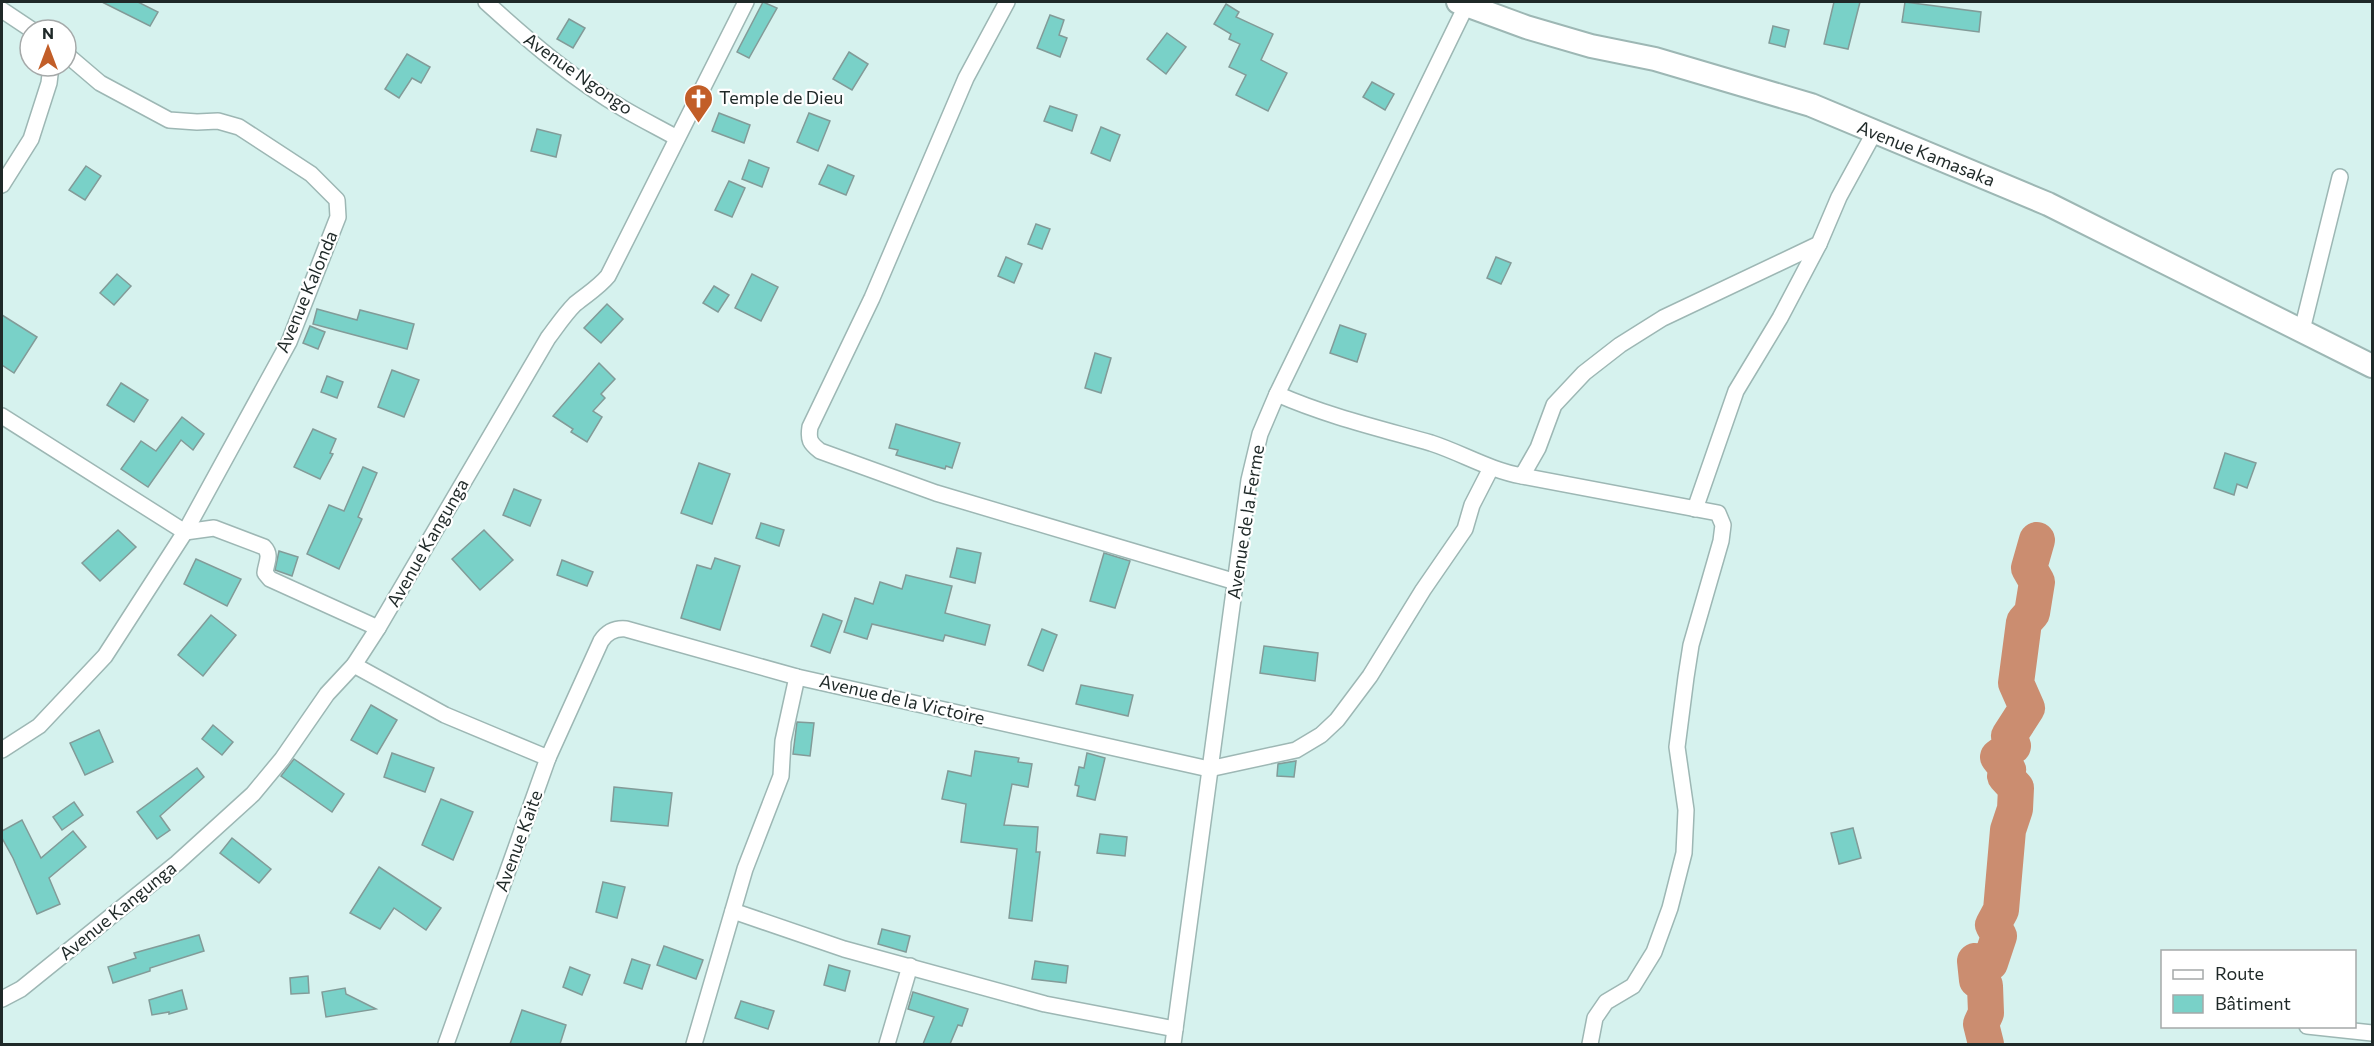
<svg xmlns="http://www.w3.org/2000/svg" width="2374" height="1046" viewBox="0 0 2374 1046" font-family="Commissioner,sans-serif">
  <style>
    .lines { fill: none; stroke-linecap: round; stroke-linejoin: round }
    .river { stroke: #cb8d70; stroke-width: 36 }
    .building { fill: #79d1c8; stroke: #829b98; stroke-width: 1.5 }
    .street-casing { stroke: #9db7b4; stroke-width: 18 }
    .secondary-casing { stroke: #9db7b4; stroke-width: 26 }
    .street { stroke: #fff; stroke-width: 15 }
    .secondary { stroke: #fff; stroke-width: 22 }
    .labels { text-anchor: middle; stroke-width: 4.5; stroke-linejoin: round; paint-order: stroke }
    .street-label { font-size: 18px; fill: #1f2928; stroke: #fff }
    .poi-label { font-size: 18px; fill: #1f2928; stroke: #fff; text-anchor: start }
  </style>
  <rect width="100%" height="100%" fill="#d6f2ee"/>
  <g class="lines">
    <polyline class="river" points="1986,1044 1981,1024 1986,1013 1985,986 1977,980 1975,961 1990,963 1999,936 1993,925 2001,910 2008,830 2015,809 2016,788 2005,776 2008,770 1998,757 2013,746 2009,736 2027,708 2016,683 2024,622 2032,613 2037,582 2029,568 2037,540"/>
  </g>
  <g class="building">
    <polygon points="102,2 138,2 158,12 150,26"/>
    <polygon points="763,2 777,8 749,58 737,52"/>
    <polygon points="1834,2 1860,2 1848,49 1824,44"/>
    <polygon points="1905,2 1981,12 1979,32 1902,22"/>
    <polygon points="1226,4 1239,12 1236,17 1273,34 1261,60 1287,73 1268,111 1236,95 1246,75 1229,67 1240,44 1229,39 1231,34 1214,24"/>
    <polygon points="1050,15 1064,20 1059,35 1067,38 1060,57 1037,48"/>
    <polygon points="569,19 585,28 573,48 557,39"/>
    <polygon points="1773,26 1789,30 1785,47 1769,43"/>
    <polygon points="1167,33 1186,47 1166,74 1147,59"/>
    <polygon points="849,52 868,64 852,90 833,79"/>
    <polygon points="407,54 430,67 421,83 412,78 399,98 385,89"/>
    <polygon points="1372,82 1394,94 1385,110 1363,97"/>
    <polygon points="1050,106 1077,115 1072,131 1044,121"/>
    <polygon points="719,113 750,125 744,143 712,131"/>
    <polygon points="809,113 830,121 818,151 797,142"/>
    <polygon points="1101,127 1120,135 1110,161 1091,153"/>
    <polygon points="537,129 561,135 556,157 531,151"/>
    <polygon points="749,160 769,168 762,187 742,179"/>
    <polygon points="828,165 854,176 846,195 819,184"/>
    <polygon points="86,166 101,176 85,200 69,190"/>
    <polygon points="729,181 745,188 732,217 715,210"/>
    <polygon points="1036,224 1050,229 1042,249 1028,244"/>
    <polygon points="1006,257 1022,264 1014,283 998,276"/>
    <polygon points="1496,257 1511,263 1501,284 1487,278"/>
    <polygon points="117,274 131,286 114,305 100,293"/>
    <polygon points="752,274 778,287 761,321 735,308"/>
    <polygon points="714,286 729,295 718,312 703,303"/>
    <polygon points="607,304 623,319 601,343 584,328"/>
    <polygon points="317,309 357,320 360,310 414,324 407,349 313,324"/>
    <polygon points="2,315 37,337 14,373 2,365"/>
    <polygon points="1340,325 1366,334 1357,362 1330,353"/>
    <polygon points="310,326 325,332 318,349 303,343"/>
    <polygon points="1095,353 1111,358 1101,393 1085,388"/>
    <polygon points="599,363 615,379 601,394 605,398 593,411 602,417 587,442 571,432 573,429 553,416"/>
    <polygon points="392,370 419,380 404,417 378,407"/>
    <polygon points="327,376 343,382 337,398 321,392"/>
    <polygon points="121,383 148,400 134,422 107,405"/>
    <polygon points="182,417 204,434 193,450 181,440 148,487 121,469 141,441 156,451"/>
    <polygon points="896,424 960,443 952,468 946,466 945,469 896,455 898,450 889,448"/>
    <polygon points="313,429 336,439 330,453 333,454 320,479 294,467"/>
    <polygon points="2225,453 2256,463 2247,488 2237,484 2234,495 2214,488"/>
    <polygon points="699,463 730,474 712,524 681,513"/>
    <polygon points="363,467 377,473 358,517 362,519 339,569 307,554 329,505 344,511"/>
    <polygon points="514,489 541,500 530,526 503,515"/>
    <polygon points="761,523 784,530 779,546 756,538"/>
    <polygon points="118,530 136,547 100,581 82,563"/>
    <polygon points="484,530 513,560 480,590 452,559"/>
    <polygon points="957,548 981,553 975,583 950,577"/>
    <polygon points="279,551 298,557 292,576 275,570"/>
    <polygon points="1104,553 1130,561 1115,608 1090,601"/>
    <polygon points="715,558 740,566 720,630 681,618 697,565 711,569"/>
    <polygon points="196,559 241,579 227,606 184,584"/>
    <polygon points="562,560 593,572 587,586 557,575"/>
    <polygon points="906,575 952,586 945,613 990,625 985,645 945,635 943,641 872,624 867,639 844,632 855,598 873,604 880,582 902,589"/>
    <polygon points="823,614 842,621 830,653 811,646"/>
    <polygon points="211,615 236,635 203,676 178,655"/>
    <polygon points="1042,629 1057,635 1043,671 1028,665"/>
    <polygon points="1264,646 1318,653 1315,681 1260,673"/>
    <polygon points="1081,685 1133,695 1128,716 1076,704"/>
    <polygon points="371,705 397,720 377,754 351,740"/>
    <polygon points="797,722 814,723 810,756 793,754"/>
    <polygon points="213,725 233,742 222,755 202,739"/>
    <polygon points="99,730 113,762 85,775 70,743"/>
    <polygon points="975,751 1019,758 1018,762 1032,764 1028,787 1012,784 1004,825 1038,827 1036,852 1040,852 1032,921 1009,918 1017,849 961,842 966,804 942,799 948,771 971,776"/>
    <polygon points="392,753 434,768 425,792 384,777"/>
    <polygon points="1087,753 1105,758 1095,800 1077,796 1079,786 1075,785 1079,767 1084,768"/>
    <polygon points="294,759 344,794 332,812 281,776"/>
    <polygon points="1296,761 1294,777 1277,776 1278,764"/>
    <polygon points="197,768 204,777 160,816 170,830 157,839 137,812"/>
    <polygon points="614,787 672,793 668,826 611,821"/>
    <polygon points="441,799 473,812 453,860 422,845"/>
    <polygon points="74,802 83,815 62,830 53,817"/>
    <polygon points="22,820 41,858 73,831 86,847 49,878 60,904 37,914 13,858 2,838 2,831"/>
    <polygon points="1853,828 1861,858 1839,864 1831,833"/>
    <polygon points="1100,834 1127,837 1125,856 1097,853"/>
    <polygon points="232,838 271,869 259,883 220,853"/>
    <polygon points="379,867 441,908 426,930 394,908 380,929 350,913"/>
    <polygon points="603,882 625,887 617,918 596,912"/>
    <polygon points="882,929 910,936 906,952 878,944"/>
    <polygon points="199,935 204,951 150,968 150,971 113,983 108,967 136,958 134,953"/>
    <polygon points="664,946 703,960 696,979 657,965"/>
    <polygon points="632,959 650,965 642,989 624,983"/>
    <polygon points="1035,961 1068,966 1066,983 1032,979"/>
    <polygon points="829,965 850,971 845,991 824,985"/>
    <polygon points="570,967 590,975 582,995 563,987"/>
    <polygon points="308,976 309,993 291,994 290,978"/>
    <polygon points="345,988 346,994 376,1009 326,1017 322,992"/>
    <polygon points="182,990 187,1009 169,1014 169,1012 152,1015 149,1000"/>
    <polygon points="913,992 968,1009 962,1026 958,1025 950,1044 923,1044 934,1017 908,1009"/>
    <polygon points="741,1001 774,1011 768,1029 735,1018"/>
    <polygon points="522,1010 566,1025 560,1044 510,1044"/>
  </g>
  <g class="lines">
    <defs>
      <g id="street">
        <path d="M 486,2 C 529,41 574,80 624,109 C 641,119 659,128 677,138"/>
        <path d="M 1007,2 L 966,78 L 872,298 L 810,427 C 808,440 810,443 820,451 L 936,493 L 1236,582"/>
        <polyline points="2,10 32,30"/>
        <polyline points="2,185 31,139 49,83 51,66"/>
        <polyline points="2302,330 2340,177"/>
        <path d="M 1277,394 C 1327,416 1378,428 1431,443 C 1462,453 1489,470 1522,476 L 1538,448 L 1554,405 L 1584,373 L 1620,345 L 1663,318 L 1819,244 L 1839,197 L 1874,133"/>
        <path d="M 2,416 L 185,532 L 214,528 L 264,547 C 272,555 266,563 265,573 L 270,579 L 378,628"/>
        <polyline points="1522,476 1718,513 1723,525 1721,541 1691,645 1686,677 1677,747 1686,810 1684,853 1670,908 1654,952 1633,986 1606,1002 1595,1018 1590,1044"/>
        <polyline points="1695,509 1736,391 1780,318 1819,244"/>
        <polyline points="354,665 445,715 548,758"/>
        <polyline points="2,750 39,726 105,656 185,532 289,342 338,217 337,200 311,174 239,127 218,121 197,122 169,120 100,83 66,54"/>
        <polyline points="733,911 844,949 1045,1004 1175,1029"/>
        <path d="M 2,999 L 21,989 L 177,863 L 253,794 L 282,759 L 327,694 L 354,665 L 378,628 L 548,338 C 557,326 565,314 575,304 C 587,294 598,288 608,276 L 746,2"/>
        <polyline points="2307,1026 2372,1033"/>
        <path d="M 446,1044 L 548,758 L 601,641 C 607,632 615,628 626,629 L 797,677 L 1209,769 L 1296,750 L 1321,735 L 1337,720 L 1370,676 L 1423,590 L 1465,529 L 1472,505 L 1491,468"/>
        <polyline points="694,1044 745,869 781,776 783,741 797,677"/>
        <polyline points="887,1044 910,966"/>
        <polyline points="1173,1044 1249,480 1260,434 1277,394 1466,6 1470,2"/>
      </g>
      <polyline id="secondary" points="1458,2 1526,27 1591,46 1655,59 1811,105 2048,204 2372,366"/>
    </defs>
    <use href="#street" class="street-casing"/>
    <use href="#secondary" class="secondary-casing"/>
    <use href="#street" class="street"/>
    <use href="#secondary" class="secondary"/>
  </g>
  <defs>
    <symbol id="church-pin" viewBox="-11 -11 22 30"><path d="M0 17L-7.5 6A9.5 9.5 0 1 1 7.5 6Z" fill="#c25e28" stroke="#fff"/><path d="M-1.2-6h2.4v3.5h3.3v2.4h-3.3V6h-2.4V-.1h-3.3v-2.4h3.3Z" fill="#fff"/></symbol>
  </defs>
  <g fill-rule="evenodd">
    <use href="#church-pin" x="682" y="82" width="33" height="45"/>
  </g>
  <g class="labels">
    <g class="street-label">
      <text transform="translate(578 74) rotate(35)" y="6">Avenue Ngongo</text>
      <text transform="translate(1926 154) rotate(22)" y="6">Avenue Kamasaka</text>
      <text transform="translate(307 292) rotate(-67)" y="6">Avenue Kalonda</text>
      <text transform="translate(1246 522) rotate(-81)" y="6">Avenue de la Ferme</text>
      <text transform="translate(428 543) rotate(-60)" y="6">Avenue Kangunga</text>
      <text transform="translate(902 700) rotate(13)" y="6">Avenue de la Victoire</text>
      <text transform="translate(519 841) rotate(-70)" y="6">Avenue Kaite</text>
      <text transform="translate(118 911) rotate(-39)" y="6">Avenue Kangunga</text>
    </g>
    <g class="poi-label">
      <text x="719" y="104">Temple de Dieu</text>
    </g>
  </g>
  <rect width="2374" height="1046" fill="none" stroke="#1f2928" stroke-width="6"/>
  <rect x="2161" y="950" width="195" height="78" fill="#ffffff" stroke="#a5a9a9" stroke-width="1.5"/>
  <rect x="2173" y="970" width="30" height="9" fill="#ffffff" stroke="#a5a9a9" stroke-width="1.5"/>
  <text x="2215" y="980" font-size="18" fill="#1f2928">Route</text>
  <rect x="2173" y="995" width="30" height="18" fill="#79d1c8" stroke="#a5a9a9" stroke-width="1.5"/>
  <text x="2215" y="1010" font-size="18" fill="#1f2928">Bâtiment</text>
  <g transform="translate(48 48)"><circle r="28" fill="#ffffff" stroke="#a5a9a9" stroke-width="1.5"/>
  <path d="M0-4.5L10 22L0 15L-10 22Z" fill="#c25e28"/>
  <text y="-9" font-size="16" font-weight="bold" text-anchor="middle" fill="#1f2928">N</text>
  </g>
</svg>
